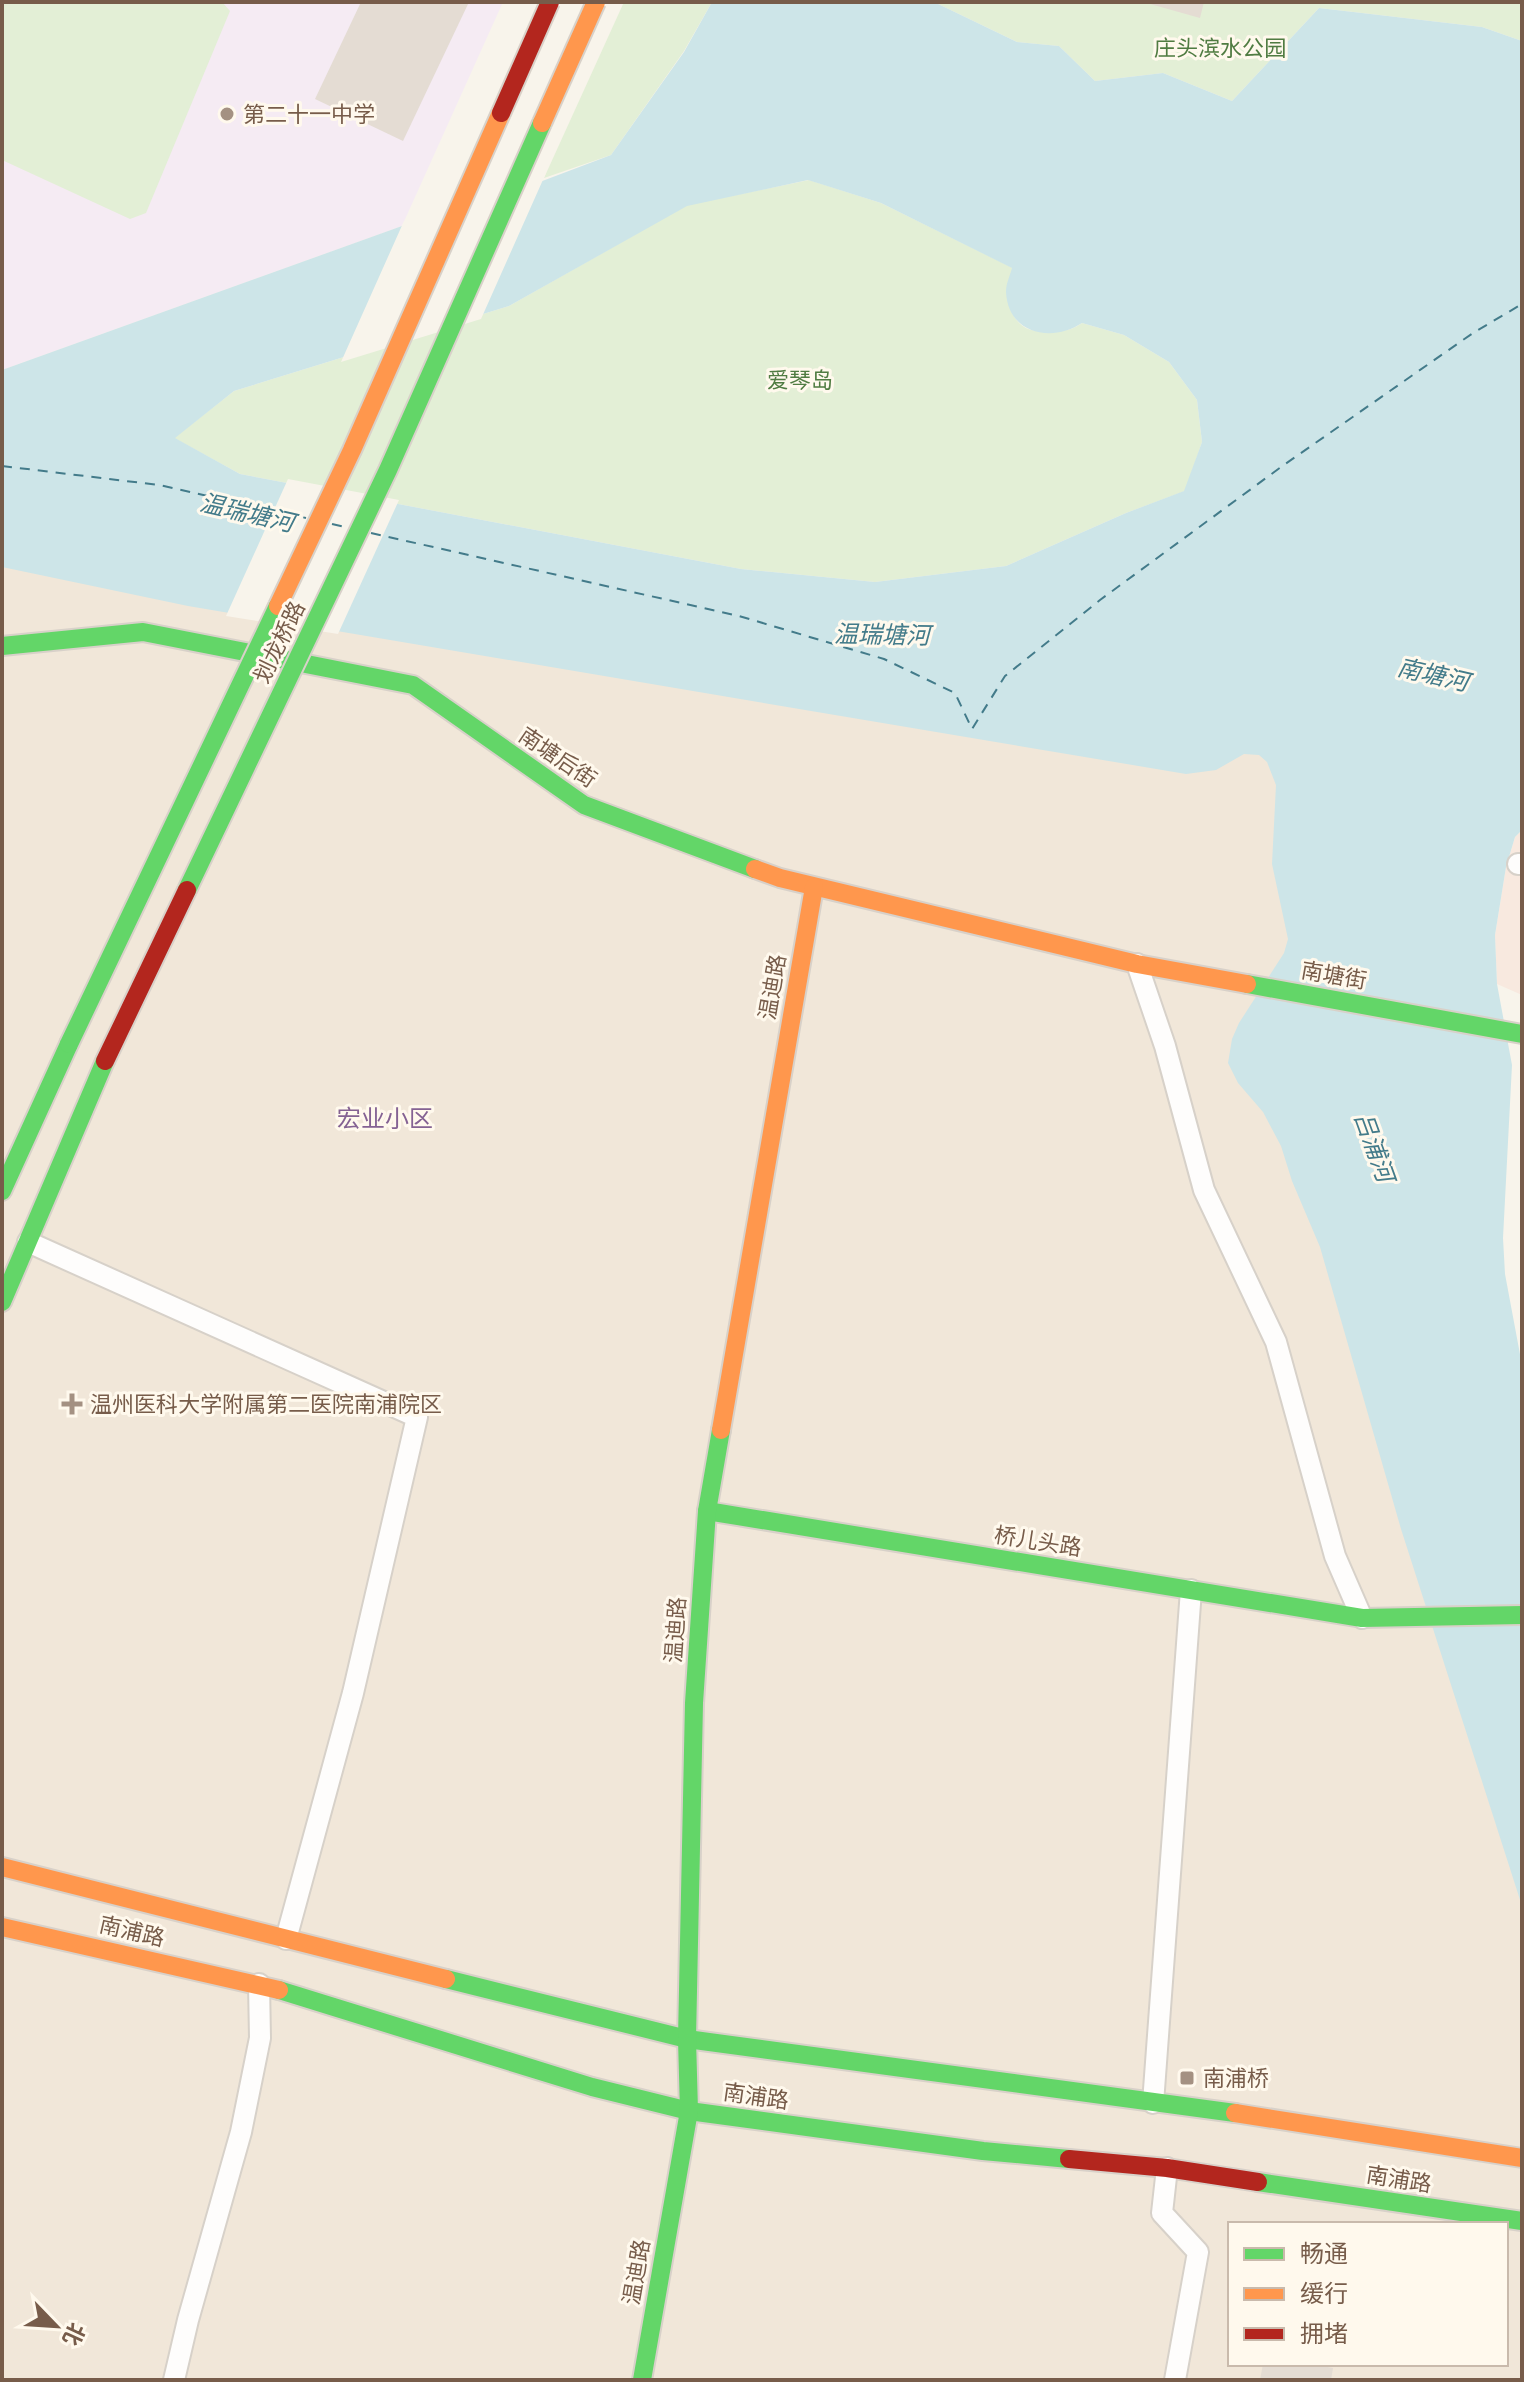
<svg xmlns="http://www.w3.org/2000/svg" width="1524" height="2382" viewBox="0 0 1524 2382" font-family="'PT Sans Narrow','Noto Sans SC',sans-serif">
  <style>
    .residential { fill: #f1e7d9; fill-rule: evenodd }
    .commercial { fill: #f8e9df }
    .education { fill: #f5ebf3 }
    .green { fill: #e3efd6 }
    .water { fill: #cde5e8; fill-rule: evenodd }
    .pier { fill: #f8f4eb }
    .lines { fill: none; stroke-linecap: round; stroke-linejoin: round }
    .ferry { stroke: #437b8a; stroke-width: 2; stroke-dasharray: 10 8; stroke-linecap: butt }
    .building { fill: #e4dcd3 }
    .street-casing { stroke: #d7d1c9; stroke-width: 24 }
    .fast-casing { stroke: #d8d1c9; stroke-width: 22 }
    .slow-casing { stroke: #d8d1c9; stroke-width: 22 }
    .jam-casing { stroke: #d8d1c9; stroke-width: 22 }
    .street { stroke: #fefdfc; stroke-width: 20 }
    .fast { stroke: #63d668; stroke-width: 18 }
    .slow { stroke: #ff974d; stroke-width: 18 }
    .jam { stroke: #b3261e; stroke-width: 18 }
    .fast-bridge-casing { stroke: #d8d1c9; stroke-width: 22; stroke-linecap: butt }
    .slow-bridge-casing { stroke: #d8d1c9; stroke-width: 22; stroke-linecap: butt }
    .jam-bridge-casing { stroke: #d8d1c9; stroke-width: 22; stroke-linecap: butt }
    .fast-bridge { stroke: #63d668; stroke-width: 18 }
    .slow-bridge { stroke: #ff974d; stroke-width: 18 }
    .jam-bridge { stroke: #b3261e; stroke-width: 18 }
    .poi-dot { fill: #a49182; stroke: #fff9ed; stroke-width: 3 }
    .labels { text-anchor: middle; stroke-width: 6; stroke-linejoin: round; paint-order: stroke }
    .park-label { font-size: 22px; fill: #507c42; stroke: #fff9ed }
    .poi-label { font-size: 22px; fill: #775c4a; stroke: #fff9ed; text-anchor: start }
    .street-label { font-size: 22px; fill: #775c4a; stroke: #fff9ed }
    .water-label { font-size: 24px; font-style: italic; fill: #437b8a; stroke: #fff9ed }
    .neighbourhood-label { font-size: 24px; fill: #856293; stroke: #fff9ed }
  </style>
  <rect width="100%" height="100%" fill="#f8f4eb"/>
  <path class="residential" d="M 2,482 L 1312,760 L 1522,1577 L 1522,2380 L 2,2380 ZM 1230,2224 L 1506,2224 L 1506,2364 L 1230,2364 Z"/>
  <polygon class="commercial" points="1522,830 1522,995 1497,984 1495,935 1506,867 1515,837"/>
  <polygon class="education" points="2,2 503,2 402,226 2,370"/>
  <g class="green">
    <polygon points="2,2 222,2 230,11 146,213 130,219 2,160"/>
    <polygon points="624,2 712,2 684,51 611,155 544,178"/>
    <polygon points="934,2 1522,2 1522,41 1482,27 1319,8 1232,101 1163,73 1095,81 1059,46 1017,42"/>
    <path d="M 809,180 L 881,203 L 1013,268 C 1005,287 1006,323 1031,330 C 1037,331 1045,330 1051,330 C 1065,331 1070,331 1082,323 L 1124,335 L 1169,362 L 1197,400 L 1202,442 L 1185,491 L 1126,513 L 1006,566 L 875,582 L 741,569 L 240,474 L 174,438 L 234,391 L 509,306 L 687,205 Z"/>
  </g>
  <path class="water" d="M 712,2 L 934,2 L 1017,42 L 1059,46 L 1095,81 L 1163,73 L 1232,101 L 1319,8 L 1482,27 L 1522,41 L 1522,830 L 1515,837 L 1506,867 L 1495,935 L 1497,984 L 1512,1065 L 1503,1238 L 1505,1274 L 1522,1365 L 1522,1906 L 1401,1529 L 1320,1247 L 1292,1181 L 1281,1146 L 1263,1112 L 1238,1083 L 1228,1063 L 1232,1039 L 1239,1023 L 1284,953 L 1288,939 L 1272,864 L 1276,785 L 1267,762 L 1259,755 L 1244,754 L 1216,770 L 1186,774 L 188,606 L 2,567 L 2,370 L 402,226 L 453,215 L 611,155 L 684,52 ZM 808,180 L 881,203 L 1012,268 C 1010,276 1006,283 1006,292 C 1008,334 1052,343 1082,323 L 1124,335 L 1169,362 L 1197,400 L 1202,442 L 1184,491 L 1126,513 L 1006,566 L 875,582 L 741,569 L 240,474 L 175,438 L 234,391 L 509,306 L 687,206 Z"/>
  <g class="pier">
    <polygon points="546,173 481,319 341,362 404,221 452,211"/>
    <polygon points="288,479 399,500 338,634 226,616"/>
  </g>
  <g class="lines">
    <g class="ferry">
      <polyline points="2,466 159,485 306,518"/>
      <polyline points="332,524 345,527"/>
      <polyline points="371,533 739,616 884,659 955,693 972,729 1005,676 1100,600 1281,467 1473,333 1522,304"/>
    </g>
  </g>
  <g class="building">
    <polygon points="361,2 469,2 403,141 315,99"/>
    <polygon points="1143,2 1204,2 1200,18"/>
    <polygon points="1263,2364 1322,2364 1322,2366 1333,2368 1331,2380 1260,2380"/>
  </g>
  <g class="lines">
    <defs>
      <g id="street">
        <polyline points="1518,864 1522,864"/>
        <polyline points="1137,964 1165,1046 1204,1190 1276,1342 1335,1556 1362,1618"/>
        <polyline points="28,1242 417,1417 353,1693 286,1939"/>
        <polyline points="1153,2103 1191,1590"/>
        <polyline points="1167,2168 1162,2213 1198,2252 1175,2380"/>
        <polyline points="174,2380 188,2320 241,2132 260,2038 259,1984"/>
      </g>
      <g id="fast">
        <polyline points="2,646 143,632 413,685 584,805 755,869"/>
        <polyline points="1247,984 1522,1034"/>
        <polyline points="2,1191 69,1044"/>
        <polyline points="2,1302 105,1061"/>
        <polyline points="707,1511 1362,1618 1522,1615"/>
        <polyline points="446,1979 687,2039 1235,2113"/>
        <polyline points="279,1990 592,2087 689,2111 983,2151 1069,2159"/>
        <polyline points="1258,2182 1522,2221"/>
        <polyline points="642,2380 689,2111 687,2039 694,1703 707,1511 721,1430"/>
      </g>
      <g id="slow">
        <polyline points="755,869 780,878 1137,964 1247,984"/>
        <polyline points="721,1430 814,887"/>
        <polyline points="2,1867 446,1979"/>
        <polyline points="2,1927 279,1990"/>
        <polyline points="1235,2113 1522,2158"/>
      </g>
      <polyline id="jam" points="1069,2159 1167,2168 1258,2182"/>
    </defs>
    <use href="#street" class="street-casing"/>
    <use href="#fast" class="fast-casing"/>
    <use href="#slow" class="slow-casing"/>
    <use href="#jam" class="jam-casing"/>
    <use href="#street" class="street"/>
    <use href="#fast" class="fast"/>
    <use href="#slow" class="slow"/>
    <use href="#jam" class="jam"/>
    <defs>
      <g id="fast-bridge">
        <polyline points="187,890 388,470 542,123"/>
        <polyline points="69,1044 278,606"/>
      </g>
      <g id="slow-bridge">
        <polyline points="542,123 596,2"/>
        <polyline points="278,606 352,450 501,113"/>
      </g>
      <g id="jam-bridge">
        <polyline points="501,113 550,2"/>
        <polyline points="105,1061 187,890"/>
      </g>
    </defs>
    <use href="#fast-bridge" class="fast-bridge-casing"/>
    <use href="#slow-bridge" class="slow-bridge-casing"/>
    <use href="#jam-bridge" class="jam-bridge-casing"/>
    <use href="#fast-bridge" class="fast-bridge"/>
    <use href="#slow-bridge" class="slow-bridge"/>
    <use href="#jam-bridge" class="jam-bridge"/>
  </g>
  <g class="poi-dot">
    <circle cx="227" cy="114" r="8"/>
    <path d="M68 1392h8v8h8v8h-8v8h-8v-8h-8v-8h8z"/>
    <rect x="1179" y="2070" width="16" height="16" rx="4"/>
  </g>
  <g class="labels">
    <g class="park-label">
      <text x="1220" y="56">庄头滨水公园</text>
      <text x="800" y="388">爱琴岛</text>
    </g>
    <g class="poi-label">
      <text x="243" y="122">第二十一中学</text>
      <text x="90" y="1412">温州医科大学附属第二医院南浦院区</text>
      <text x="1203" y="2086">南浦桥</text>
    </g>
    <g class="street-label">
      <text transform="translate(279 642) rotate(-64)" y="8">划龙桥路</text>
      <text transform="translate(558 757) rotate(34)" y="8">南塘后街</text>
      <text transform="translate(1334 975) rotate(10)" y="8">南塘街</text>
      <text transform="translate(772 987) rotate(-80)" y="8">温迪路</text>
      <text transform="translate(1038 1541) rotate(9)" y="8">桥儿头路</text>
      <text transform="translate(675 1630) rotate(-86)" y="8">温迪路</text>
      <text transform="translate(132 1931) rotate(13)" y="8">南浦路</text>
      <text transform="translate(756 2096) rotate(8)" y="8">南浦路</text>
      <text transform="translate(1399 2179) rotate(9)" y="8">南浦路</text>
      <text transform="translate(636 2272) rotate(-80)" y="8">温迪路</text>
    </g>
    <g class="water-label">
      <text transform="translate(247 513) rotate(13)" y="8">温瑞塘河</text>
      <text transform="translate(882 635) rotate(1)" y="8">温瑞塘河</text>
      <text transform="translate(1433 675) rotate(13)" y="8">南塘河</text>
      <text transform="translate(1374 1147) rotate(70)" y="8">吕浦河</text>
    </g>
    <g class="neighbourhood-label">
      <text x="385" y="1127">宏业小区</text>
    </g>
  </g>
  <rect width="1524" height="2382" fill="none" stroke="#775c4a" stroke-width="8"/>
  <rect x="1228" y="2222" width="280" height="144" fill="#fff9ed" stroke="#c9baac" stroke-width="2"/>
  <rect x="1244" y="2248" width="40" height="12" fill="#63d668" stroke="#c9baac" stroke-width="2"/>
  <text x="1300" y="2262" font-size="24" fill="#775c4a">畅通</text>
  <rect x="1244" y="2288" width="40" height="12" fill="#ff974d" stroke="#c9baac" stroke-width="2"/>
  <text x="1300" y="2302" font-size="24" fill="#775c4a">缓行</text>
  <rect x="1244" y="2328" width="40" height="12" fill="#b3261e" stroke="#c9baac" stroke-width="2"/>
  <text x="1300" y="2342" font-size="24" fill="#775c4a">拥堵</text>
  <g transform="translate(56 2326) rotate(115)" stroke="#fff9ed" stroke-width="6" paint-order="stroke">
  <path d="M0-6L14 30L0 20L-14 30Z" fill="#775c4a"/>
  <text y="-12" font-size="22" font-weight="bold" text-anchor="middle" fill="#775c4a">北</text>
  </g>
</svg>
